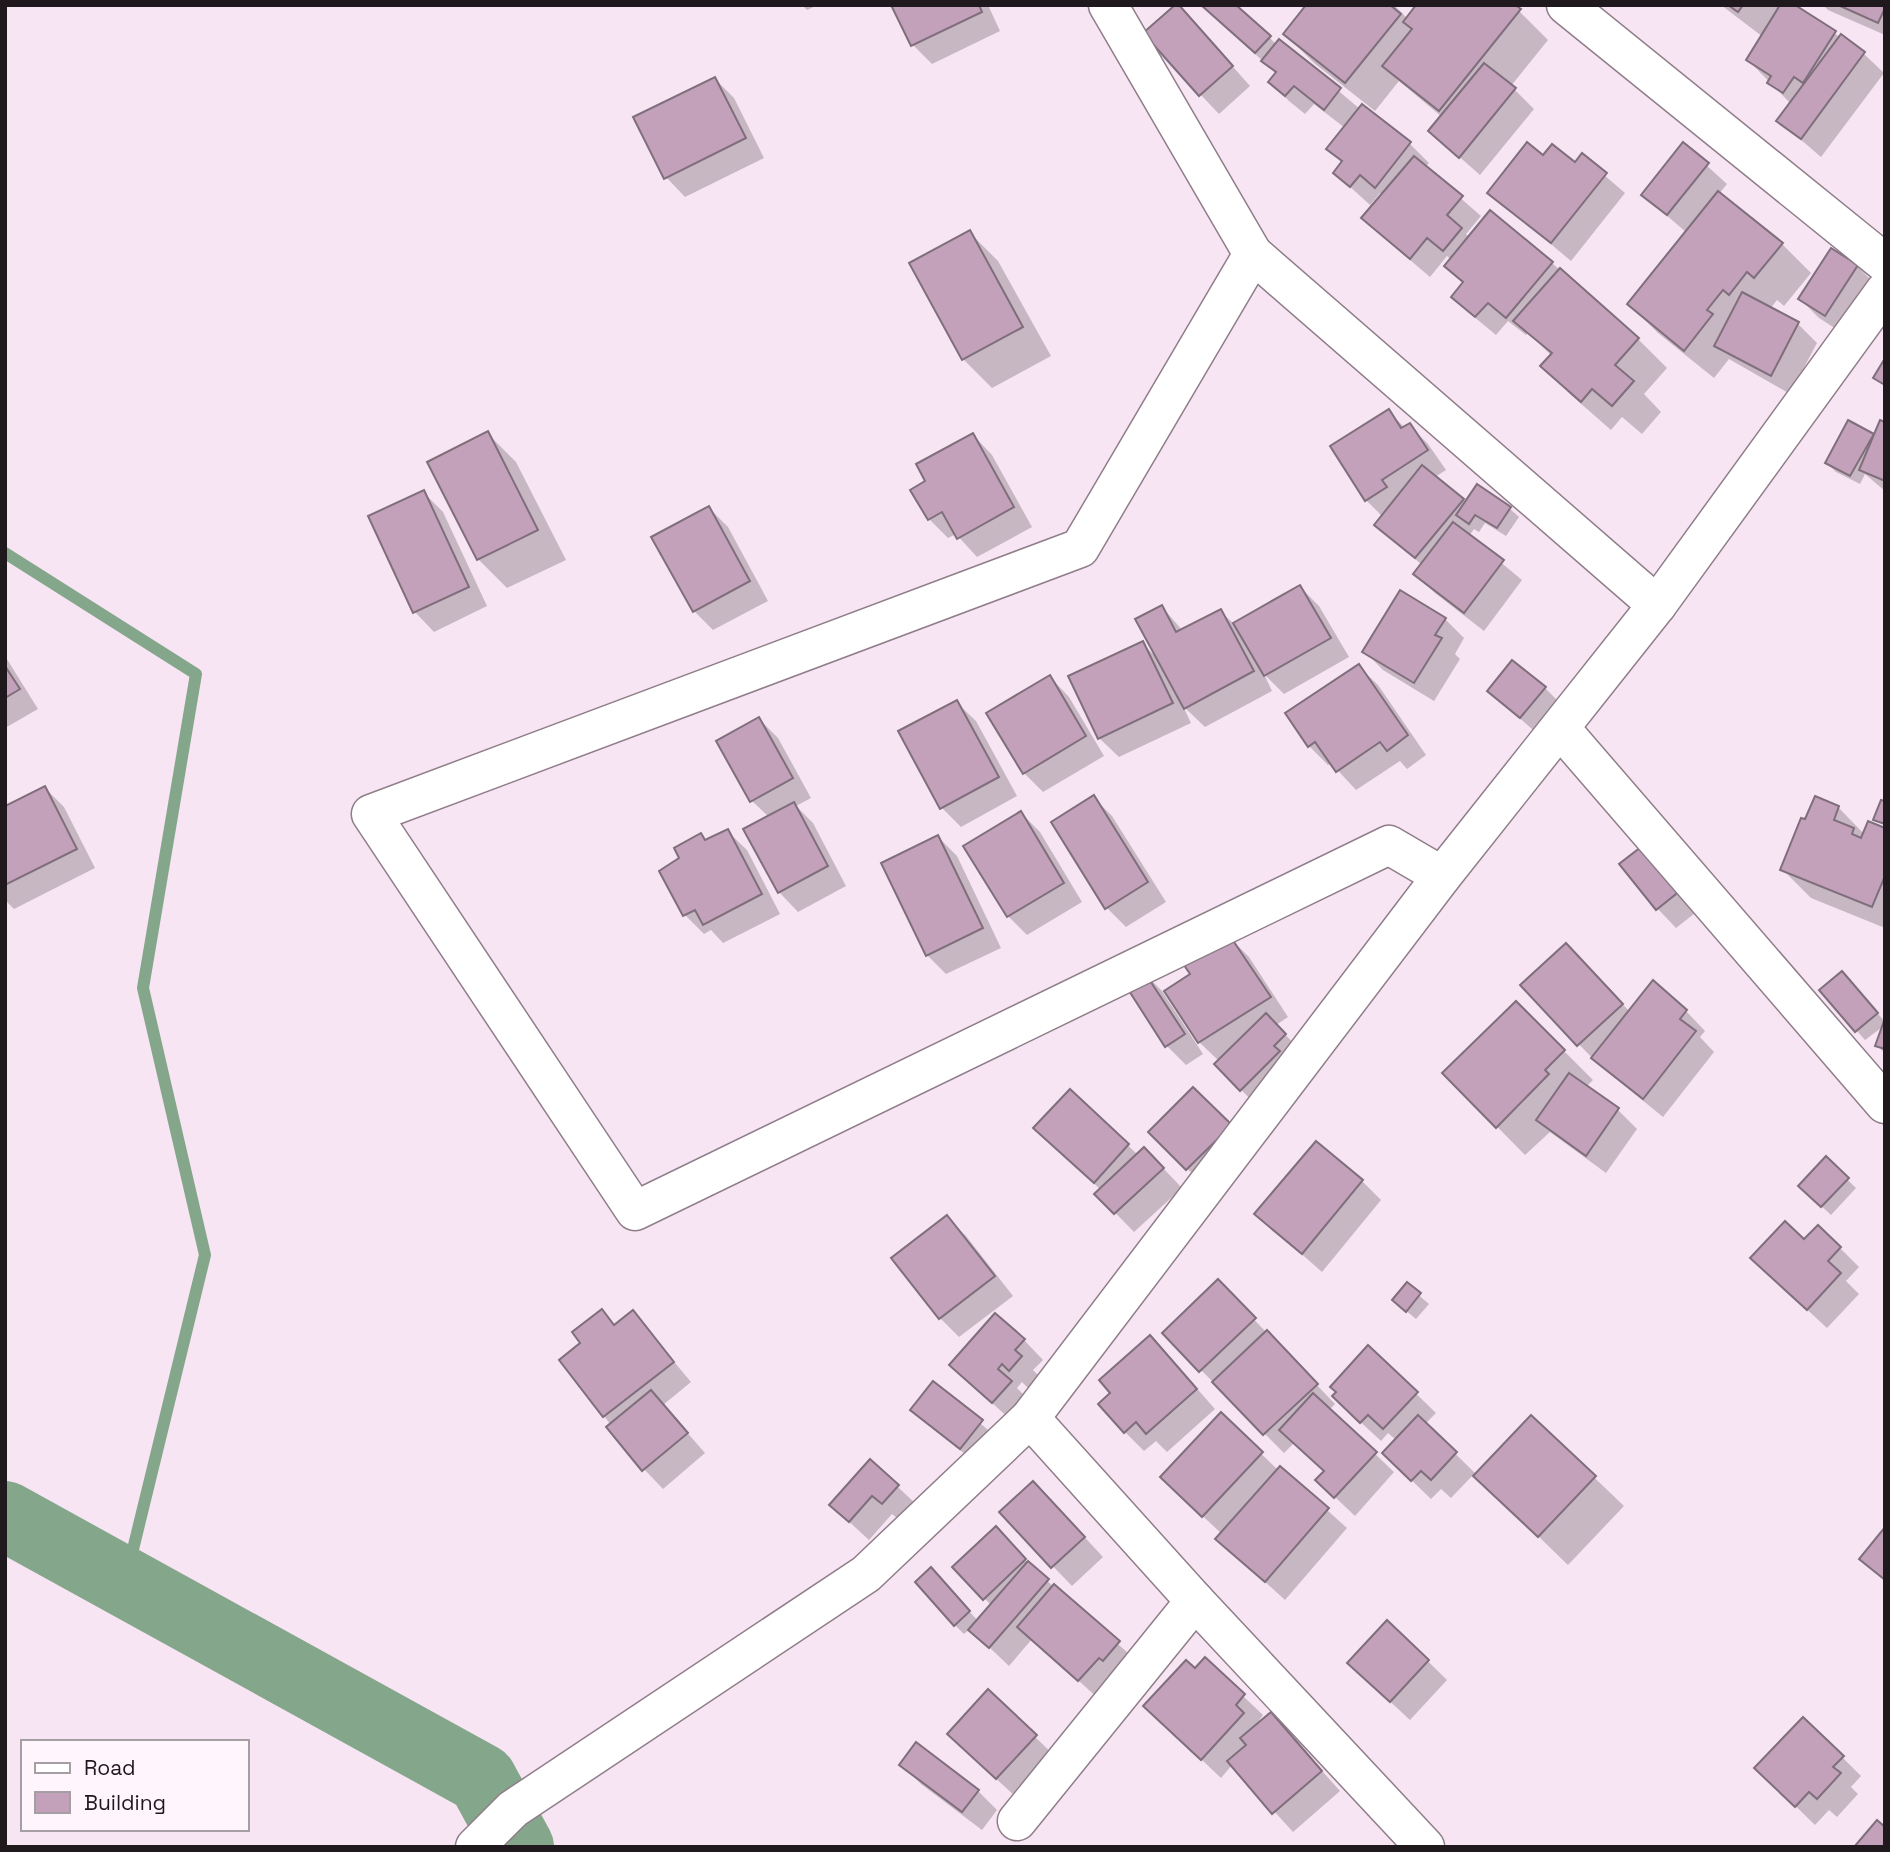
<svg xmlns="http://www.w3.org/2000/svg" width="1890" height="1852" viewBox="0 0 1890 1852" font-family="'Space Grotesk',sans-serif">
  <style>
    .shadow { fill: #0003 }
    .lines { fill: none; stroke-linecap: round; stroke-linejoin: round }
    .stream { stroke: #84a68b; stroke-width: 12 }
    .river { stroke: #84a68b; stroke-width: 70 }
    .building { fill: #c4a1ba; stroke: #7f6e7b; stroke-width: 2 }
    .street-casing { stroke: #8f7e8a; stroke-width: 41 }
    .street { stroke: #fff; stroke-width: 38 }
  </style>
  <rect width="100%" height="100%" fill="#f8e5f3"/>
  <g class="shadow">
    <polygon points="802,5 818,5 807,10"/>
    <polygon points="893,5 988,5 1000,31 932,64 913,45"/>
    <polygon points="1201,5 1269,37 1277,45 1279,41 1360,109 1410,144 1429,163 1425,167 1481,216 1466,234 1470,238 1552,263 1638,339 1667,368 1644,394 1661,412 1642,434 1622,417 1611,430 1571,395 1543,366 1552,356 1528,333 1526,335 1508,321 1496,335 1473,316 1453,296 1464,284 1446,266 1452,260 1447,256 1430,277 1383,237 1364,218 1383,195 1380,193 1370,205 1335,173 1343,163 1329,149 1345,128 1314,104 1305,114 1289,101 1270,82 1276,73"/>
    <polygon points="1308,5 1394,5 1408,19 1519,11 1548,40 1511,86 1534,109 1480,175 1430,131 1442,117 1399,81 1375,111 1314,63 1285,34"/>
    <polygon points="1721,5 1794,5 1864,54 1884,73 1821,157 1779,121 1791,104 1748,60 1763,37"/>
    <polygon points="1823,5 1885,5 1885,35 1828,10"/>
    <polygon points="1196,25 1250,86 1219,114 1200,94"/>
    <polygon points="715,79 734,98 764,158 685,197 666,177"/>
    <polygon points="1684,145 1727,184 1719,194 1782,244 1811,273 1784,306 1777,300 1770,309 1798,324 1817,343 1790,394 1729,359 1714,378 1658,333 1629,304 1687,233 1643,195"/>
    <polygon points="1582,156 1625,193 1571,261 1490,193 1543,157 1575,165"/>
    <polygon points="969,232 998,261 1051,356 992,388 963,359"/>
    <polygon points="1857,266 1876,285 1844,334 1819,318 1800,299"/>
    <polygon points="1389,412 1405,428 1409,425 1428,444 1446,470 1435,477 1466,503 1509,508 1519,517 1506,536 1485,523 1479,532 1474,529 1469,536 1522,580 1484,631 1435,593 1415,574 1422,565 1376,525 1383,517 1366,500"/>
    <polygon points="1885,424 1885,491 1865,474 1860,484 1836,472 1827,463 1872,435 1875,437"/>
    <polygon points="488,434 516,462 566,560 507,588 478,559"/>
    <polygon points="973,435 992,455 1032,527 977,557 956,534 948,538 929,519 928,482"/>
    <polygon points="423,492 443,512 487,606 434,632 415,612 370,517"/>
    <polygon points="709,508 728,527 768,601 713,630 694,611"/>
    <polygon points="1300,587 1319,606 1349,657 1284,694 1264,674 1272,691 1205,727 1183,706 1191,723 1119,757 1099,738 1142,643 1157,658 1162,607 1183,631 1220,611 1234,624"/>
    <polygon points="1445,619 1464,638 1455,654 1460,659 1434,701 1383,670 1364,651"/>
    <polygon points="5,656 38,709 5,728"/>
    <polygon points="1358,666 1378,685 1426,755 1407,769 1400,761 1356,790 1331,763 1328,765 1309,746"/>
    <polygon points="1050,677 1069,697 1104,756 1043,792 1024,773"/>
    <polygon points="1545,688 1564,707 1540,736 1489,691"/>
    <polygon points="956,702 976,721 1017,796 961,827 942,808"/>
    <polygon points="759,719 778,738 811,798 796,806 813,823 846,886 798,912 779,892 769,817 752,801"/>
    <polygon points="45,788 64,807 95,868 14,909 5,900 5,808"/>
    <polygon points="1093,797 1112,816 1166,902 1126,927 1107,908"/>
    <polygon points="1838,807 1864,834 1885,830 1885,928 1811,898 1782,869 1806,821"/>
    <polygon points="1021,813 1040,832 1082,902 1027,935 1008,916"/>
    <polygon points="727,831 747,850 780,914 723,943 711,930 704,934 685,915 681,859 701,835 707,841"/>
    <polygon points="938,837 957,856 1001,948 946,974 927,955"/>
    <polygon points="1645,847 1699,910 1676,928 1657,908"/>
    <polygon points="1230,938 1249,957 1288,1017 1276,1025 1304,1054 1260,1109 1216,1064 1219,1061 1199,1042"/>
    <polygon points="1585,964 1630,1012 1686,1011 1705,1031 1700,1037 1714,1052 1663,1117 1598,1064 1523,986"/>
    <polygon points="1143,972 1162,991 1203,1054 1186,1065 1167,1046"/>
    <polygon points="1851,982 1885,1022 1885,1053 1877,1046 1885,1025 1865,1040 1821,990"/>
    <polygon points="1516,1003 1593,1080 1586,1087 1618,1110 1637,1129 1606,1173 1550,1132 1525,1155 1444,1073"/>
    <polygon points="1193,1089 1250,1146 1207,1188 1150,1132"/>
    <polygon points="1070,1091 1138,1155 1163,1168 1182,1188 1134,1232 1097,1194 1101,1190 1055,1147"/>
    <polygon points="1826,1159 1856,1188 1831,1215 1800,1186"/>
    <polygon points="1362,1181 1381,1200 1322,1272 1256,1214"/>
    <polygon points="947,1217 966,1236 1013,1296 959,1337 940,1318"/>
    <polygon points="1804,1242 1840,1248 1859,1267 1846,1281 1859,1294 1827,1328 1772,1277"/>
    <polygon points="1218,1282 1335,1404 1329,1410 1394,1472 1355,1516 1317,1480 1325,1472 1294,1443 1284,1453 1201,1370"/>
    <polygon points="1407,1285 1429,1304 1416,1319 1404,1309"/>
    <polygon points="602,1311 616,1326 633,1313 691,1382 663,1405 705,1453 663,1489 644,1469 604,1416 583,1343"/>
    <polygon points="1024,1340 1043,1360 1033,1370 1040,1377 1029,1389 1022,1382 1017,1388 1030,1401 1012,1421 971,1384"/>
    <polygon points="1369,1348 1436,1413 1425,1424 1476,1474 1531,1417 1624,1506 1568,1565 1474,1474 1451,1498 1441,1489 1431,1499 1403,1472 1396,1440 1388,1433 1381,1441 1353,1415"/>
    <polygon points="1169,1357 1215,1409 1167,1452 1156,1441 1144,1451 1125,1432"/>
    <polygon points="933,1383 1001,1441 980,1467 913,1410"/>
    <polygon points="1221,1415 1278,1470 1280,1468 1347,1528 1285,1600 1218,1539 1222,1534 1181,1496"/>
    <polygon points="870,1461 917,1505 902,1522 892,1514 869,1540 831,1505"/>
    <polygon points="1052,1502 1103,1557 1072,1586 1001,1512"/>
    <polygon points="995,1529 1035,1570 1138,1662 1099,1699 1032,1639 1009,1666 970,1629 964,1634 955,1625 940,1579 978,1621 991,1605 954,1567"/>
    <polygon points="1388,1622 1447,1680 1410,1720 1369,1682"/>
    <polygon points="1205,1660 1263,1715 1253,1729 1271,1714 1340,1791 1293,1832 1232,1765 1221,1778 1165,1725 1195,1670"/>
    <polygon points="988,1692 1055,1756 1016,1797 968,1753"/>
    <polygon points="917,1744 978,1791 997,1810 982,1830 921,1784 902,1765"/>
    <polygon points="1842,1757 1861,1776 1851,1787 1858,1794 1837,1817 1829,1810 1815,1825 1776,1787"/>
  </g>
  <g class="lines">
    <polyline class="stream" points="5,553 196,674 143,988 205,1255 125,1582"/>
    <polyline class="river" points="5,1516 482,1779 519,1847"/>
  </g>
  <g class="building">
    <polygon points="891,5 979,5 982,12 911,46"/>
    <polygon points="1175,5 1179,5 1233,66 1199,96 1143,33"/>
    <polygon points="1201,5 1236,5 1271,36 1255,53"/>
    <polygon points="1306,5 1390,5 1401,14 1345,83 1283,34"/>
    <polygon points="1416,5 1515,5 1521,9 1439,111 1382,66 1412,29 1403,22"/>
    <polygon points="1728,5 1743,5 1738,12"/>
    <polygon points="1780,5 1795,5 1836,31 1803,83 1794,77 1783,93 1767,83 1771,76 1746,60"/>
    <polygon points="1838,5 1885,5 1885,8 1878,23"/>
    <polygon points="1841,34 1865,52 1801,139 1776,121"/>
    <polygon points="1279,39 1341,88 1324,110 1294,86 1285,96 1268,82 1276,72 1261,61"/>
    <polygon points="1484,63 1516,88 1459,158 1428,131"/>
    <polygon points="715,77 746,138 664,179 633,117"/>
    <polygon points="1362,104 1411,142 1375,188 1360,175 1350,187 1333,173 1342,161 1326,149"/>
    <polygon points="1527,142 1543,155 1552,144 1575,162 1582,153 1607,173 1551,243 1487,193"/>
    <polygon points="1683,142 1709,163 1667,215 1641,195"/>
    <polygon points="1414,156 1463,196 1447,215 1462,228 1443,251 1427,238 1410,259 1361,218"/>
    <polygon points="1718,191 1783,243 1754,278 1747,272 1729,295 1723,290 1707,310 1713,314 1684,351 1627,304"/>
    <polygon points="1490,210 1553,262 1506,318 1488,303 1475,317 1451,297 1463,282 1444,266"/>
    <polygon points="970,230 1023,327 962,360 909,263"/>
    <polygon points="1831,248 1858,265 1825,316 1798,299"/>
    <polygon points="1560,268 1639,338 1615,365 1634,381 1612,406 1592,389 1581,402 1540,366 1552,353 1513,321"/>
    <polygon points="1742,292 1799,322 1771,376 1714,346"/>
    <polygon points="1885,358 1885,385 1873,378"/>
    <polygon points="1389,409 1401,428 1410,423 1428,450 1382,480 1387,487 1365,501 1330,446"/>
    <polygon points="1848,420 1874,434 1850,476 1825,463"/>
    <polygon points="1880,420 1885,422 1885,481 1859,470"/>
    <polygon points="488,431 538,530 477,560 427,462"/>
    <polygon points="973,433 1014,507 957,539 942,512 928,520 910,490 925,481 916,464"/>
    <polygon points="1422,465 1464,499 1415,558 1374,525"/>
    <polygon points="1477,484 1511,507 1497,528 1475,515 1469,524 1456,515"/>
    <polygon points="424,490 469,587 413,613 368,516"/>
    <polygon points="709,506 750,581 693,612 651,537"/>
    <polygon points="1453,522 1504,560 1464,613 1413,574"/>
    <polygon points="1300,585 1331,638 1264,676 1233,623"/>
    <polygon points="1400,590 1446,618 1435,635 1442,638 1414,683 1362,652"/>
    <polygon points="1162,605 1176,632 1221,609 1254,671 1184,709 1135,619"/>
    <polygon points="1143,641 1173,703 1098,739 1068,676"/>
    <polygon points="1512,660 1546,687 1520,718 1487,691"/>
    <polygon points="1359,664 1408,735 1387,751 1380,742 1336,772 1315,742 1308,747 1285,713"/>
    <polygon points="5,666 20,689 5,698"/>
    <polygon points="1050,675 1086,736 1023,774 986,713"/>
    <polygon points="957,700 999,777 940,809 898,731"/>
    <polygon points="759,717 793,778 750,802 716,741"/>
    <polygon points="45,786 77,849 5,885 5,806"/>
    <polygon points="1094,795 1148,882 1105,909 1051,822"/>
    <polygon points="1815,796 1839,806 1834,820 1854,828 1852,834 1861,838 1868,821 1885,828 1885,876 1872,907 1780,870 1801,818 1805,819"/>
    <polygon points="1881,800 1885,801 1885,824 1873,820"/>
    <polygon points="794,802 828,866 778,893 743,829"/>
    <polygon points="1021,811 1064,883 1007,917 963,846"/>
    <polygon points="728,829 762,894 703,925 695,910 683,916 659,871 679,858 674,848 701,833 705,840"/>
    <polygon points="938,835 983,928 926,956 881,863"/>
    <polygon points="1645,844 1681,890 1656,910 1619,864"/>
    <polygon points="1230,936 1271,997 1198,1043 1164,991 1190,974 1184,965"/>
    <polygon points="1566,943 1623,1004 1577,1046 1520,985"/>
    <polygon points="1143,970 1185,1034 1165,1047 1124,983"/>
    <polygon points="1842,971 1878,1013 1855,1032 1819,990"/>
    <polygon points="1653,980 1687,1010 1680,1019 1696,1031 1643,1099 1591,1058"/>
    <polygon points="1516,1001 1565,1050 1545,1070 1549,1074 1496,1128 1442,1073"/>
    <polygon points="1266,1013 1286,1034 1274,1046 1280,1051 1240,1091 1214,1064"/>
    <polygon points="1885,1018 1885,1049 1875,1046"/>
    <polygon points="1569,1073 1619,1108 1586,1156 1536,1120"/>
    <polygon points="1193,1087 1232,1125 1186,1170 1148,1132"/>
    <polygon points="1070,1089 1129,1144 1094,1183 1033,1128"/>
    <polygon points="1316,1141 1363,1180 1302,1254 1254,1214"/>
    <polygon points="1144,1147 1164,1168 1114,1214 1094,1194"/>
    <polygon points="1826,1156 1849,1178 1821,1207 1798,1186"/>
    <polygon points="947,1215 995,1276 939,1319 891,1258"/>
    <polygon points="1785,1221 1804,1239 1818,1225 1841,1247 1828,1261 1841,1273 1807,1310 1750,1258"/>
    <polygon points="1218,1279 1256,1318 1199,1372 1162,1333"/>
    <polygon points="1407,1282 1421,1293 1406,1312 1392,1300"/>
    <polygon points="602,1309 614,1325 633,1310 674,1362 603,1417 559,1360 580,1343 572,1332"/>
    <polygon points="995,1313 1025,1339 1015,1350 1022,1356 1009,1371 1002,1364 998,1369 1012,1381 992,1403 949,1365"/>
    <polygon points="1267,1330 1318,1384 1263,1435 1212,1382"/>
    <polygon points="1150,1335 1197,1389 1146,1434 1136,1422 1124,1433 1098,1404 1110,1393 1099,1380"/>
    <polygon points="1368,1345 1418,1392 1383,1429 1368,1415 1360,1423 1332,1396 1336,1392 1330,1387"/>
    <polygon points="933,1381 983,1420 960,1449 910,1410"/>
    <polygon points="651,1390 688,1433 642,1471 606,1427"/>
    <polygon points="1313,1393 1377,1452 1334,1498 1315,1480 1324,1471 1279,1430"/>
    <polygon points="1221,1412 1263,1452 1202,1517 1160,1477"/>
    <polygon points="1418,1415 1457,1452 1431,1480 1421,1471 1411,1481 1382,1453"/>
    <polygon points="1531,1415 1596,1476 1538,1537 1473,1476"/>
    <polygon points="870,1459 899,1485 882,1504 872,1496 849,1522 829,1505"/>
    <polygon points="1280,1466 1329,1508 1265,1582 1215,1539"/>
    <polygon points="1033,1481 1085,1537 1051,1568 999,1512"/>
    <polygon points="996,1526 1026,1559 983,1600 952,1567"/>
    <polygon points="1885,1527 1885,1580 1859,1559"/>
    <polygon points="1028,1561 1049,1579 989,1648 968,1630"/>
    <polygon points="931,1567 970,1611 954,1626 915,1582"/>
    <polygon points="1054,1584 1120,1641 1103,1661 1099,1658 1078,1681 1017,1627"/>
    <polygon points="1387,1620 1429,1660 1390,1702 1347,1663"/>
    <polygon points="1205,1657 1245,1694 1236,1705 1244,1713 1201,1760 1143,1706 1186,1660 1195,1668"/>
    <polygon points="988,1689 1037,1735 996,1779 947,1734"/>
    <polygon points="1271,1712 1322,1771 1272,1814 1227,1761 1246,1745 1240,1738"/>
    <polygon points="1803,1717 1844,1756 1833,1767 1841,1773 1817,1799 1809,1792 1795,1807 1754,1768"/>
    <polygon points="916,1742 979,1790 962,1812 899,1765"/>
    <polygon points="1877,1820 1885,1827 1885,1847 1854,1847"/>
  </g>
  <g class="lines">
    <defs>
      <g id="street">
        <polyline points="1108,5 1253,254 1080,548 371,814 635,1211 1389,845 1442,876"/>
        <polyline points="1566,5 1885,263"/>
        <polyline points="1253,254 1657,605"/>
        <polyline points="1560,728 1885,1104"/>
        <polyline points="1030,1418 1195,1601 1425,1847"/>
        <polyline points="1017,1821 1195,1601"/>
        <polyline points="475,1847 513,1809 866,1574 1030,1418 1442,876 1657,605 1885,291"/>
      </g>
    </defs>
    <use href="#street" class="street-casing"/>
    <use href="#street" class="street"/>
  </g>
  <rect width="1890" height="1852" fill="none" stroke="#1f191e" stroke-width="14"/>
  <rect x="21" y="1740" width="228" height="91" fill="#fef6fc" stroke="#a59ea3" stroke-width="2"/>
  <rect x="35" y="1763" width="35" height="10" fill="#ffffff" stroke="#a59ea3" stroke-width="2"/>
  <text x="84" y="1775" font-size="21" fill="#1f191e">Road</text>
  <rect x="35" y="1792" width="35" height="21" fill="#c4a1ba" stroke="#a59ea3" stroke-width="2"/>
  <text x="84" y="1810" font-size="21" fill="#1f191e">Building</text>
</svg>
